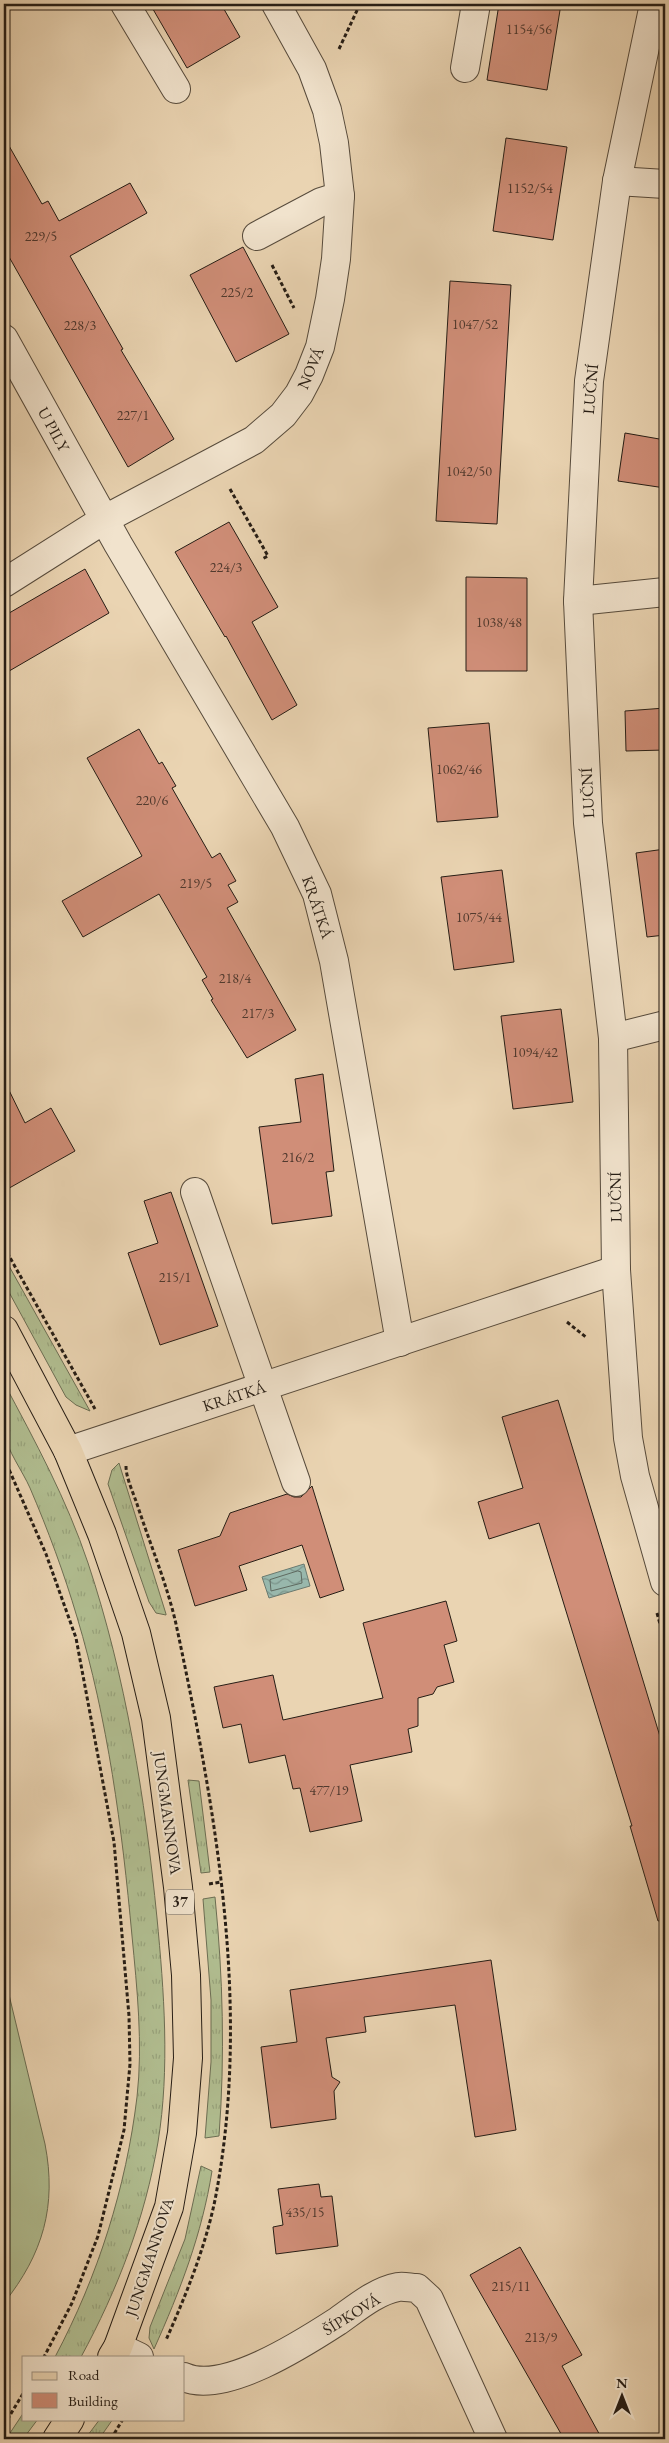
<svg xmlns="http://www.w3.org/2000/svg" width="669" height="2443" viewBox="0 0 669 2443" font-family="'EB Garamond',serif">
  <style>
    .grass { fill: url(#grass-tufts); stroke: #6c6e53 }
    .garden { fill: #b1be91; stroke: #6c6e53 }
    .water { fill: url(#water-waves); stroke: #6a7a70 }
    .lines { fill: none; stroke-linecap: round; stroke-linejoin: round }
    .shore { stroke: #5f6a61; stroke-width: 1 }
    .building { fill: #d08e78; stroke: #261d15 }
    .minor-casing { stroke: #574b3c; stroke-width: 30 }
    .major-casing { stroke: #261d15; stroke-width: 30 }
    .path { stroke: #261d15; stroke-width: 3; stroke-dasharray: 4 2.5; stroke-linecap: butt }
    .minor { stroke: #f1e3cd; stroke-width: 28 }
    .major { stroke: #ead4b2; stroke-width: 28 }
    .labels { text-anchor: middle; stroke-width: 4; stroke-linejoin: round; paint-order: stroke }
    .number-label { font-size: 14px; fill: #50392e }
    .shield { fill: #f1e3cd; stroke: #63584c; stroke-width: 1 }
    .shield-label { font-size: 15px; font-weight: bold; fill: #261d15 }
    .street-label { font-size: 16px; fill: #261d15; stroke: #f1e3cd }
  </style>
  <defs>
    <pattern id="grass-tufts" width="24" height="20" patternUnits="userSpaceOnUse" patternTransform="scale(1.25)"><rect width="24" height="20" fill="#b1be91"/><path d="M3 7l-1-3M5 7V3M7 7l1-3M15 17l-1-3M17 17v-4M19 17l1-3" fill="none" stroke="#98a37c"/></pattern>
    <pattern id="water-waves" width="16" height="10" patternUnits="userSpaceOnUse" patternTransform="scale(1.25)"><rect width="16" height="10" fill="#98b8ad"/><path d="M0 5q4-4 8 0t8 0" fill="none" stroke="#7c958c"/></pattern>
  </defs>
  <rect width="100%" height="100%" fill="#ead4b2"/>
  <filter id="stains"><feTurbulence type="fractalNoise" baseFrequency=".004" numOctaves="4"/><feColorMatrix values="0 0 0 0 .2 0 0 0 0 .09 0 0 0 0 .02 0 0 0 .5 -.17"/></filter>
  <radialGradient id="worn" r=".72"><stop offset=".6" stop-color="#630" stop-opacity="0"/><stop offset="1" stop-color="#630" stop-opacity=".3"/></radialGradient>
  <g class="grass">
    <polygon points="4,1257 90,1411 76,1405 66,1397 4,1283"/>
    <path d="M 4,1383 C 35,1441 67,1500 88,1563 C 126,1677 145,1798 157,1918 C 164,1991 170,2069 158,2142 C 145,2218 118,2289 81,2357 L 55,2357 C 98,2276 126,2188 137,2097 C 143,2044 137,1988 132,1936 C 122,1828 108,1720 77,1617 C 64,1573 48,1530 30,1488 C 23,1472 7,1450 4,1433 C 1,1418 4,1399 4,1383 Z"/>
    <polygon points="119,1463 166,1614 166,1615 156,1613 149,1602 108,1484 112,1470"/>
    <polygon points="188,1780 199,1781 210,1872 201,1873"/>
    <path d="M 215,1897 C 223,1977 225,2056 219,2136 L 205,2138 L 211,2062 L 211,2000 L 203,1899 Z"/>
    <path d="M 201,2166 L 212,2171 C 202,2234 180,2291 154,2349 L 149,2338 L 150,2327 L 185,2239 Z"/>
    <polygon points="24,2412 24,2419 38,2419 23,2439 6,2439"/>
    <polygon points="100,2419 113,2419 99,2439 85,2439"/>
  </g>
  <path class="garden" d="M 4,1974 L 45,2144 C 57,2206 43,2254 4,2303 Z"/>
  <polygon class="water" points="304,1564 310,1586 269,1598 262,1577"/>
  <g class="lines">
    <polygon class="shore" points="298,1571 301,1572 302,1583 271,1591 270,1580"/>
  </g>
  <g class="building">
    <polygon points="150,4 221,4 240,37 187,68"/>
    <polygon points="499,4 561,4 547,90 487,80"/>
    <polygon points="4,137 42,204 48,201 59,221 130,183 147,213 70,256 123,349 121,350 174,439 128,467 4,248"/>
    <polygon points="506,138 567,147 553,240 493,231"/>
    <polygon points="243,247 289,334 236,362 190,275"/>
    <polygon points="450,281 511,285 497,524 436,521"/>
    <polygon points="625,433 665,440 665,488 618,481"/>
    <polygon points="229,522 278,607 252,622 297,705 272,720 226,636 225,637 175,552"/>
    <polygon points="85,569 109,613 4,674 4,616"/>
    <polygon points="466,577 527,578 527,671 466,671"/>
    <polygon points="665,708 665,750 626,751 625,711"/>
    <polygon points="489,723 498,817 437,822 428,728"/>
    <polygon points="139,729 159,764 162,762 176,786 172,788 212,858 220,853 236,881 228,885 238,902 227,908 296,1030 247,1058 211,1000 213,999 202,980 207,977 159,894 83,937 62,901 142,856 87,758"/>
    <polygon points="665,849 665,935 647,937 636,853"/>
    <polygon points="502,870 514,962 454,970 441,877"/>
    <polygon points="561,1009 573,1102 513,1109 501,1016"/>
    <polygon points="323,1074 334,1171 326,1172 332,1216 272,1224 259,1127 301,1122 295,1079"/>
    <polygon points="4,1080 25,1123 51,1108 75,1151 4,1191"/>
    <polygon points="171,1192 218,1326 160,1345 128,1253 158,1243 144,1201"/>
    <polygon points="558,1400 665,1753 665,1920 658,1921 630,1826 632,1826 539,1523 489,1539 478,1502 523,1488 502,1417"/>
    <polygon points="312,1486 344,1590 320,1598 302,1545 239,1566 247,1590 195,1606 178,1550 220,1536 230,1513 287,1494 294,1497 301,1497"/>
    <polygon points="446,1601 457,1641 444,1645 454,1682 437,1687 433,1694 418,1698 418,1726 408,1729 412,1752 350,1765 362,1821 310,1832 300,1788 293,1789 285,1755 249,1763 241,1724 223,1728 214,1687 273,1675 283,1720 383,1698 363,1623"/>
    <polygon points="491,1960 516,2130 475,2137 455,2005 364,2017 366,2032 326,2038 332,2077 340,2082 334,2091 336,2119 271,2128 261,2047 297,2042 290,1990"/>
    <polygon points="319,2184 321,2197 332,2196 338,2246 276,2254 273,2227 283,2225 278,2189"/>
    <polygon points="520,2247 582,2355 562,2366 602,2439 564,2439 470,2275"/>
  </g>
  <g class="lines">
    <defs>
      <g id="minor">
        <polyline points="125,4 176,89"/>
        <polyline points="654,4 617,181 589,381 578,601 588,823 613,1038 616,1270 628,1438 635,1476 665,1582"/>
        <polyline points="465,68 476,4"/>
        <polyline points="617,181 665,184"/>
        <polyline points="257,236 321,202 340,196"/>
        <polyline points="4,339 118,544 285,827 317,894 334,961 400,1342"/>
        <polyline points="4,583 105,519 254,440 283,415 299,394 309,375 320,347 330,299 336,259 340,196 334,143 327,110 312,69 276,4"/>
        <polyline points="578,601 665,592"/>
        <polyline points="613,1038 665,1025"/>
        <polyline points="195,1192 296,1482"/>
        <polyline points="68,1451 616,1270"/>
        <polyline points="118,2347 139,2357"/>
        <path d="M 184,2377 C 224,2395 304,2343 338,2321 C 355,2309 376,2291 398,2287 C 404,2286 411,2288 417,2288 L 429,2299 L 493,2439"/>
      </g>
      <g id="major">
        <polyline points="4,1330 68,1451 102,1534 136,1633 156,1718 178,1887 186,1975 188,2058 182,2133 169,2207 118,2347 112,2357"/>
        <polyline points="57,2439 70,2419"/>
      </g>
    </defs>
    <use href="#minor" class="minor-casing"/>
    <use href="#major" class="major-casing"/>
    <g class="path">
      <polyline points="339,49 360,4"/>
      <polyline points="272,265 294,308"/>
      <polyline points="230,489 268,556 262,559"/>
      <polyline points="4,1247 95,1409"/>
      <polyline points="567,1322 587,1338"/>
      <polyline points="4,1458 46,1554 76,1638 114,1842 129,2016 130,2064 124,2130 98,2236 72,2303 44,2357"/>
      <path d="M 126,1466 C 126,1478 133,1492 137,1504 C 150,1544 167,1584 176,1624 C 216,1812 252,2010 215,2200 C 205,2248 186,2295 166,2340"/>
      <polyline points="657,1613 665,1642"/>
      <polyline points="209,1884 221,1882"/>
      <polyline points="4,2425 24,2392"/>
      <polyline points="111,2439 123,2419"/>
    </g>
    <use href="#minor" class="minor"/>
    <use href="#major" class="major"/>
  </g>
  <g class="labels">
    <g class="number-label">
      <text x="529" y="34">1154/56</text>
      <text x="530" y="193">1152/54</text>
      <text x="41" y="241">229/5</text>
      <text x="237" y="297">225/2</text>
      <text x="475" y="329">1047/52</text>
      <text x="80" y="330">228/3</text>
      <text x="133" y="420">227/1</text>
      <text x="469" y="476">1042/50</text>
      <text x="226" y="572">224/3</text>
      <text x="499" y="627">1038/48</text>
      <text x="459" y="774">1062/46</text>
      <text x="152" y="805">220/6</text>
      <text x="196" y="888">219/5</text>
      <text x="479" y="922">1075/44</text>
      <text x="235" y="983">218/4</text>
      <text x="258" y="1018">217/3</text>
      <text x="535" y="1057">1094/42</text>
      <text x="298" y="1162">216/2</text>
      <text x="175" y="1282">215/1</text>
      <text x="329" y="1795">477/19</text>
      <text x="305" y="2217">435/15</text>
      <text x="511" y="2291">215/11</text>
      <text x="541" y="2342">213/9</text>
    </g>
    <rect class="shield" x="166" y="1889.5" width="28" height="25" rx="4"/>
    <g class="shield-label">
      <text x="180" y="1907">37</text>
    </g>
    <g class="street-label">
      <text transform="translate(310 368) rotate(-67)" y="6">NOVÁ</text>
      <text transform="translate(590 389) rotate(-85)" y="6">LUČNÍ</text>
      <text transform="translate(54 429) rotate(61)" y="6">U PILY</text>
      <text transform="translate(587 793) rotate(-93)" y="6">LUČNÍ</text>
      <text transform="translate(318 907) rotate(71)" y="6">KRÁTKÁ</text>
      <text transform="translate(615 1197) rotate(-91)" y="6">LUČNÍ</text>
      <text transform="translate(234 1396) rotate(-18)" y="6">KRÁTKÁ</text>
      <text transform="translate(168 1813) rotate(82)" y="6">JUNGMANNOVA</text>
      <text transform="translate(149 2257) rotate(-72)" y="6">JUNGMANNOVA</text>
      <text transform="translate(351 2314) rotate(-32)" y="6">ŠÍPKOVÁ</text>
    </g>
  </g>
  <rect width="669" height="2443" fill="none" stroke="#ead4b2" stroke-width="20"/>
  <rect x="5" y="5" width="659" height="2433" fill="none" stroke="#261d15" stroke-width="2.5"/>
  <rect x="10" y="10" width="649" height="2423" fill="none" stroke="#261d15"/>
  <rect x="22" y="2356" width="162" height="65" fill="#f1e3cd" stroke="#a09483"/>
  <rect x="32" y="2372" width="25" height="8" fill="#ead4b2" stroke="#a09483"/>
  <text x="68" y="2380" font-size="15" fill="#261d15">Road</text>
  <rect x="32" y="2393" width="25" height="15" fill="#d08e78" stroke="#a09483"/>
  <text x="68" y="2406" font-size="15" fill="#261d15">Building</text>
  <g transform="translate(622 2396)" stroke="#f1e3cd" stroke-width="4" paint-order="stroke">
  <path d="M0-4L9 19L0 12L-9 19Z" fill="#261d15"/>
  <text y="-8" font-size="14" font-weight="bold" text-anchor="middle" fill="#261d15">N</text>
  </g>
  <rect width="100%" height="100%" filter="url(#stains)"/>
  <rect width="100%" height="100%" fill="url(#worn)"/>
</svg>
